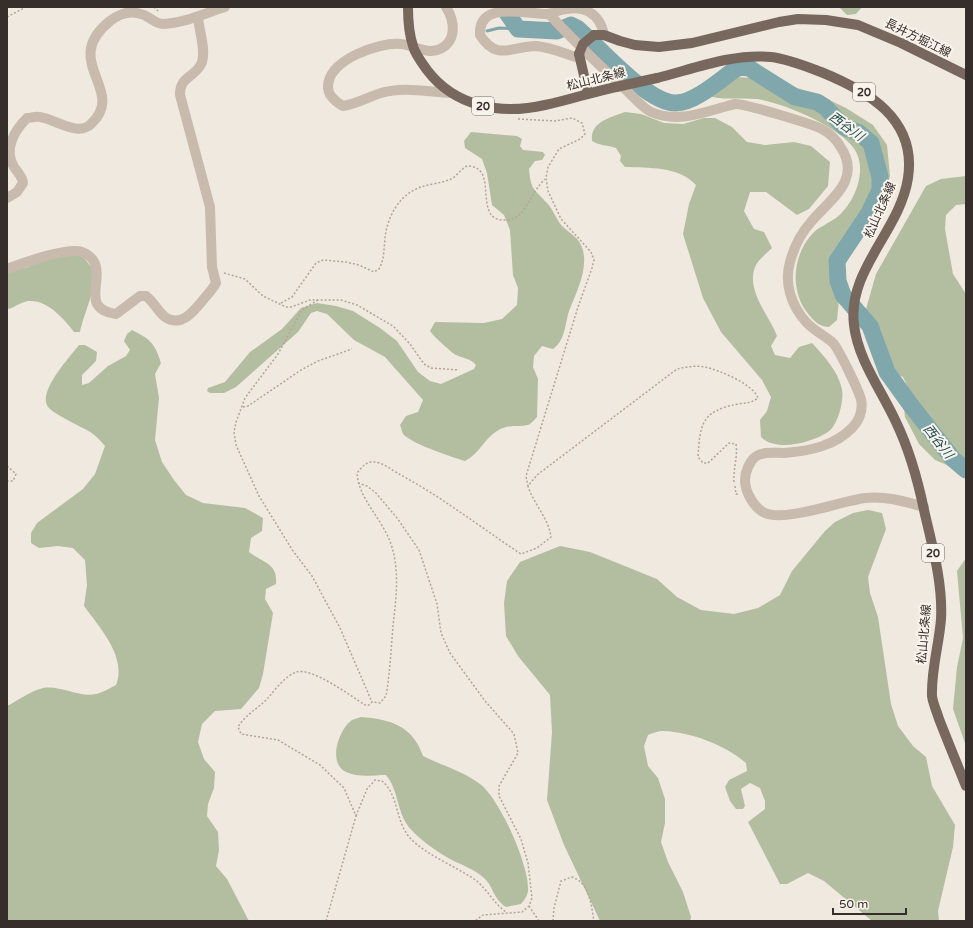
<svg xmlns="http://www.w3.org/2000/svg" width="973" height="928" viewBox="0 0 973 928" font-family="'Varela Round','Noto Sans JP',sans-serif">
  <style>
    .green { fill: #b3bea0 }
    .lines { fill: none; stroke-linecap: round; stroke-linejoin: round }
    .stream { stroke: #80a7ab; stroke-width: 3 }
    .river { stroke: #80a7ab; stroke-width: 17 }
    .path { stroke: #b3a496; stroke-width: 1.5; stroke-dasharray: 2 2; stroke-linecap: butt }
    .minor { stroke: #c8baac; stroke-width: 10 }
    .major { stroke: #77675d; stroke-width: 10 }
    .major-bridge { stroke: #77675d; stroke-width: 10 }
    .labels { text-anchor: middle; stroke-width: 4; stroke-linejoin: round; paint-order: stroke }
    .shield { fill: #f8f3eb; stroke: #706964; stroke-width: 1 }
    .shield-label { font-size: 11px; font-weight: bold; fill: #362e2a }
    .street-label { font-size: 12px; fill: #362e2a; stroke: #f8f3eb }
    .water-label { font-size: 13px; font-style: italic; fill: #234f54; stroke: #f8f3eb }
  </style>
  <rect width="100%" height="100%" fill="#f0e9df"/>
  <g class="green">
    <polygon points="839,7 862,7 856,14 847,15"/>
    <path d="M 721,76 L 767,79 L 817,94 L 846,108 L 873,125 L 887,145 L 890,176 L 882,205 L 865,227 L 847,257 L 841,280 L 837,320 L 829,327 C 818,327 811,318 804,308 C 790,285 794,253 813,233 C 819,227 829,223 836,218 C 854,204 868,171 855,150 C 840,126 783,103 757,99 C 740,97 721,101 706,95 L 704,90 L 709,81 Z"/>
    <path d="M 625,112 L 641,114 L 664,123 L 683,124 L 704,118 L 715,118 L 732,127 L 747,142 L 765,145 L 794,142 L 811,146 L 830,162 L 828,186 L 809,209 L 797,215 L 766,192 L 750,192 L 744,211 L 754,229 L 764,232 L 772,248 C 767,253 758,260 755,267 C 746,291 769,315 777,336 L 771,346 L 775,355 L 790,358 L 799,347 L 812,343 C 824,356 838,371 842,389 C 844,401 838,425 828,432 C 811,443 776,452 761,437 L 760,420 L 767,411 L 771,397 L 762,380 L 721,332 L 703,298 L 683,234 L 689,204 L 696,185 C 678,166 649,168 625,167 L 620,161 L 621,156 L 616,148 C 607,145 600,146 592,141 C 590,122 609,118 625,112 Z"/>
    <path d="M 471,132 L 517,136 L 522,139 L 520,146 L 523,150 L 543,152 L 545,155 L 542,160 L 535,161 L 529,169 C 531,190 533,188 547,203 C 553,209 556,219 562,226 C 567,231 574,235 578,240 C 593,260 577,291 569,311 C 565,324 565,341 553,349 L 542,346 L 534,356 L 533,367 L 538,379 L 537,417 C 535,419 531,424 528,425 C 517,427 508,424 497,431 C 484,439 479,454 465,461 C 452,457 412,444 403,434 C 402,432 401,427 400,425 L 406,416 L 418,412 L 423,400 L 385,357 L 354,340 L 327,314 L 317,311 L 311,313 L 298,332 L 236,387 L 224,393 L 210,393 L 207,391 L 208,388 L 225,382 L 250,352 L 282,329 L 301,308 L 317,303 L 336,306 L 353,311 L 380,328 L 397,341 L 418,372 L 430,381 L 441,384 L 474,369 L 476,365 C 470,358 464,359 456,355 C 452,353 432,335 430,331 L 435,322 L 484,323 L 502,319 L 517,305 L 518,288 L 513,275 L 510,230 L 504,215 L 492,205 L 487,173 L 482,159 L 465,148 L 464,141 Z"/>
    <polygon points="966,176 966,204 956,205 946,215 945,229 953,274 966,294 966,473 935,460 919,444 905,417 903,401 908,387 903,377 884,369 869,339 866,309 876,274 926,186 941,179"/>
    <path d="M 63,254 L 83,256 C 86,261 92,267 94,272 C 97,287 83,316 80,332 L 74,332 C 64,319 48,300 29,301 C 23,301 15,307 9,309 L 7,308 L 7,271 L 28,267 L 40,260 Z"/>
    <path d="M 132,330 C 150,339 155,343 161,363 L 155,374 L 159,398 L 155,440 L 162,462 L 174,480 L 186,495 L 203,503 L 245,508 L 263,518 L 262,531 L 251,538 L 249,552 C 263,563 278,563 276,584 L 266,589 L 265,599 L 273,613 L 263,674 L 259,688 L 241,709 L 215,711 L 202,724 L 198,742 L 204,759 L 215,772 L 214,788 L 208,804 L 207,816 L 218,832 L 219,850 L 216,866 L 227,879 L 249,921 L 7,921 L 7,706 C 19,700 30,691 43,688 C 61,685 79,698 96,694 C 102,693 110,688 116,685 C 127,657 100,628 84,606 L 87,585 L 85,560 L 73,548 L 58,546 L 39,548 L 31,543 L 31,533 L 37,523 L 83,489 L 95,474 L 105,446 C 92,431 90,432 73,423 C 66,419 55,414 49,408 C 35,394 70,357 79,345 L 85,345 L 97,352 L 96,361 L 82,375 L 82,385 L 89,383 L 108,366 L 126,356 L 130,350 L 124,341 L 127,334 Z"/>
    <path d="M 868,510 L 882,513 L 886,529 L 868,577 L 870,593 L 878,617 L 891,704 L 898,726 L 913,746 L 926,757 L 932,786 L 955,825 L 953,847 L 938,911 L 939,921 L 872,921 L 824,881 L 808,873 L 787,884 L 780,884 L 748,822 L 765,809 L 765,801 L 760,788 L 750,783 L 741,789 L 745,806 L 743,809 L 736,809 L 730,801 L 725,787 L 729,780 L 747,771 L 746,763 C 725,745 691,732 663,731 C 658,731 653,733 648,735 L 644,746 L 648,766 L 658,778 L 665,799 L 665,823 L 661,842 L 668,862 L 683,892 L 691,917 L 690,921 L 600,921 L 564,845 L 547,800 L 552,732 L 550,695 L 518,656 L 506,636 L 504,603 L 507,581 L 520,562 L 560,546 L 590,552 L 657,579 L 677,597 L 701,610 L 734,614 L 758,608 L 780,595 L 792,571 L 825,531 L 835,522 L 853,513 Z"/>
    <polygon points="966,558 966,746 953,709 957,667 963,638 957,571"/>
    <path d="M 361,717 C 390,719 413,726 423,756 C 443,766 463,771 480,784 C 500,799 530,867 528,891 C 527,897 524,900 521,904 L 506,907 C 493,899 494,887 484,878 C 474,869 464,866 452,860 C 440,854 416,837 408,826 C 397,811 398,789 386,775 C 373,775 359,778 346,772 C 327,763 339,729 352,720 C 355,719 358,718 361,717 Z"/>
  </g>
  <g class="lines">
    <polyline class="stream" points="487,31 499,28 518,29"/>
    <path class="river" d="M 503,7 L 518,29 L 557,31 L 571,25 L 577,28 C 599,47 648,104 676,103 C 694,103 720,80 734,70 L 741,67 L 749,68 L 795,97 L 817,102 L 825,107 L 844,127 L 859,133 L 871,143 L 880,177 L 880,190 L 869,213 L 837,261 L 838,281 L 843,295 L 870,326 L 887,372 L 910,404 L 953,459 L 966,470"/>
    <g class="path">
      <polyline points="154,7 158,11"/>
      <polyline points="7,17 26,7"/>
      <polyline points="518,119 555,121 572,118 582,123 585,134 580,139 559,149 548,167 546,178 548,191 561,219 591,252 594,260 592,268 578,307 526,476 528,486"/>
      <polyline points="224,273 245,279 263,296 286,307 291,307 310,300 341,300 357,305 393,326 410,344 424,364 431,368 459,370"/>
      <polyline points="318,300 302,310 278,354 245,398 236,422 234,432 236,445 259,496 293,551 312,576 340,628 372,702"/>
      <path d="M 281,303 L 292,297 L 316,263 L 323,260 L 346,262 L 359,265 L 374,272 L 379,269 C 386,257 383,241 387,227 C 392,209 403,193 421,187 C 430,184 442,183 451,179 C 457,176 461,169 467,166 C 472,166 477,167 481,172 C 491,186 478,222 506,220 C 512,220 518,217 522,212 C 530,201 535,189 545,179"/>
      <polyline points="243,407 248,406 301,370 318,361 352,349"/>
      <polyline points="7,466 16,474 13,481 7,481"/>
      <polyline points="358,483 367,486 376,493 397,518 419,550 437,604 441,633 450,653 485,701 514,734 518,753 499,786 499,796 521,839 528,863 532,898 529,906 522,912 483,915 475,921"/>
      <polyline points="735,486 736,494 738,494"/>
      <path d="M 356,816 L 367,789 L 375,780 L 382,781 C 399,795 395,821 410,838 C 426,855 455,866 474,879 C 487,888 493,903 506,912"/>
      <polyline points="529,906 539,921"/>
      <path d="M 326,921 L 356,816 L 344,788 L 320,765 L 278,740 L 241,734 L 238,727 C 245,715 257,709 267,699 C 275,690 284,677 296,672 C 312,667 351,696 365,705 L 369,705 L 372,702 L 380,703 L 386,696 C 390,673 391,649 393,626 C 396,598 400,571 391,544 C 382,518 359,500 357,473 C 362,467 366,461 374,462 C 382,462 392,470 399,474 C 442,497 480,527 521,554 L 537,548 L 551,537 C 549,519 533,503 528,486 L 537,475 L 677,369 C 686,367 695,365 705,367 C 719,370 753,384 758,398 C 752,403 745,403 738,404 C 702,411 700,423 698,457 L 703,463 L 708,463 L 729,443 L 736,444 C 738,457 733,469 734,482"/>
      <path d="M 553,921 L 554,908 L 561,881 L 572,877 C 590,883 591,905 594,921"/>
    </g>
    <g class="minor">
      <path d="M 446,7 C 455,21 457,41 440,49 C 428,55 414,45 401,44 C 378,42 328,60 328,87 C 328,96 336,102 343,106 C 357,104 368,97 381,93 C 403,86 429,92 451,93"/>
      <path d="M 549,14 C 573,40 599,65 625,89 C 633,96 641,107 651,112 C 675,122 696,115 720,108 C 725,107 730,105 735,104 C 743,103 812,124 822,129 C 829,133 836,139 840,146 C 863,180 830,199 811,222 C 801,233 794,247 790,262 C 784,283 791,305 806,322 C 814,331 826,336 834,344 C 841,354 857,387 861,399 C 863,409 860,419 853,427 C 835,446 810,451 784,453 C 775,453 763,451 755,457 C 749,462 745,473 745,480 C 745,492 754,508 765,513 C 786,522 841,501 865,498 C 887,496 903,501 924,507"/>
      <path d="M 579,58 C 565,54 551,47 536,46 C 512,46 497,62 480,35 C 478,0 525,14 547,14 C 552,14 556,11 561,10 C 583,4 600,13 604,35"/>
      <path d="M 7,198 L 17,192 L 23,183 C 22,176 18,173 14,167 C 3,149 15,130 27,118 C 31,118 36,116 40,117 C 55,119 78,137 91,124 C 128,90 59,62 110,21 C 120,13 132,10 144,15 C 151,18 156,24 163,24 C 185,23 205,13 225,7"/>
      <path d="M 7,269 C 22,263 60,250 76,251 C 85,251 94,258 96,267 C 99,279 92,293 97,304 C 101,311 109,313 116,314 L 140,296 L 146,296 C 154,302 158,312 165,317 C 181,328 194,311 203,300 C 208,294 212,290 216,283 L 212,267 L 210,207 L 180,95 C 179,76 197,77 202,62 C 206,49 199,31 198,17"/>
    </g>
    <g class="major">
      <path d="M 408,7 C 408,20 409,34 413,46 C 415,54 422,63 427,70 C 455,107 501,115 545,105 C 569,100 592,92 616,87"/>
      <polyline points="594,35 604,35 620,41 635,45 659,47 692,43 779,22 798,19 826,20 858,25 901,43 966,75"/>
      <polyline points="579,54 588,93"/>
      <path d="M 657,78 C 693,69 733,53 771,57 C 788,59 805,66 821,72 C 868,91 917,119 908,178 C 900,231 847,270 854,325 C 858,360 882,391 896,422 C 909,449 918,481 924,510 C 932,545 943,583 941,619 C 939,645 931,670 932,696 C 933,704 937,712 939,719 C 948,742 957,764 966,786"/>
    </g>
    <g class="major-bridge">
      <polyline points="579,54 583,44 594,35"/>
      <polyline points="616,87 657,78"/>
    </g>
  </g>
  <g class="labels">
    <g class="shield">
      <rect x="853" y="83" width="22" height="18" rx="3"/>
      <rect x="472" y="97" width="22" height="18" rx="3"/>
      <rect x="922" y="544" width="22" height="18" rx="3"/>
    </g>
    <g class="shield-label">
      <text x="864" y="96">20</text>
      <text x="483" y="110">20</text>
      <text x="933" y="557">20</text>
    </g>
    <g class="street-label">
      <text transform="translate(918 38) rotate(26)" y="4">長井方堀江線</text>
      <text transform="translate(596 79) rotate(-14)" y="4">松山北条線</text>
      <text transform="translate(880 210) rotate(-66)" y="4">松山北条線</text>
      <text transform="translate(924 634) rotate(-85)" y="4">松山北条線</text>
    </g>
    <g class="water-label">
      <text transform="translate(847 126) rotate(36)" y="5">西谷川</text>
      <text transform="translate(939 441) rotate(52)" y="5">西谷川</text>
    </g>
  </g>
  <rect width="973" height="928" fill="none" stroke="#362e2a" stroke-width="16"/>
  <path d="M833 908v6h73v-6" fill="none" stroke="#362e2a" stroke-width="2"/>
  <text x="839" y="908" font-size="12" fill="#362e2a" stroke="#f8f3eb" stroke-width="3" paint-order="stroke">50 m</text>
</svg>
